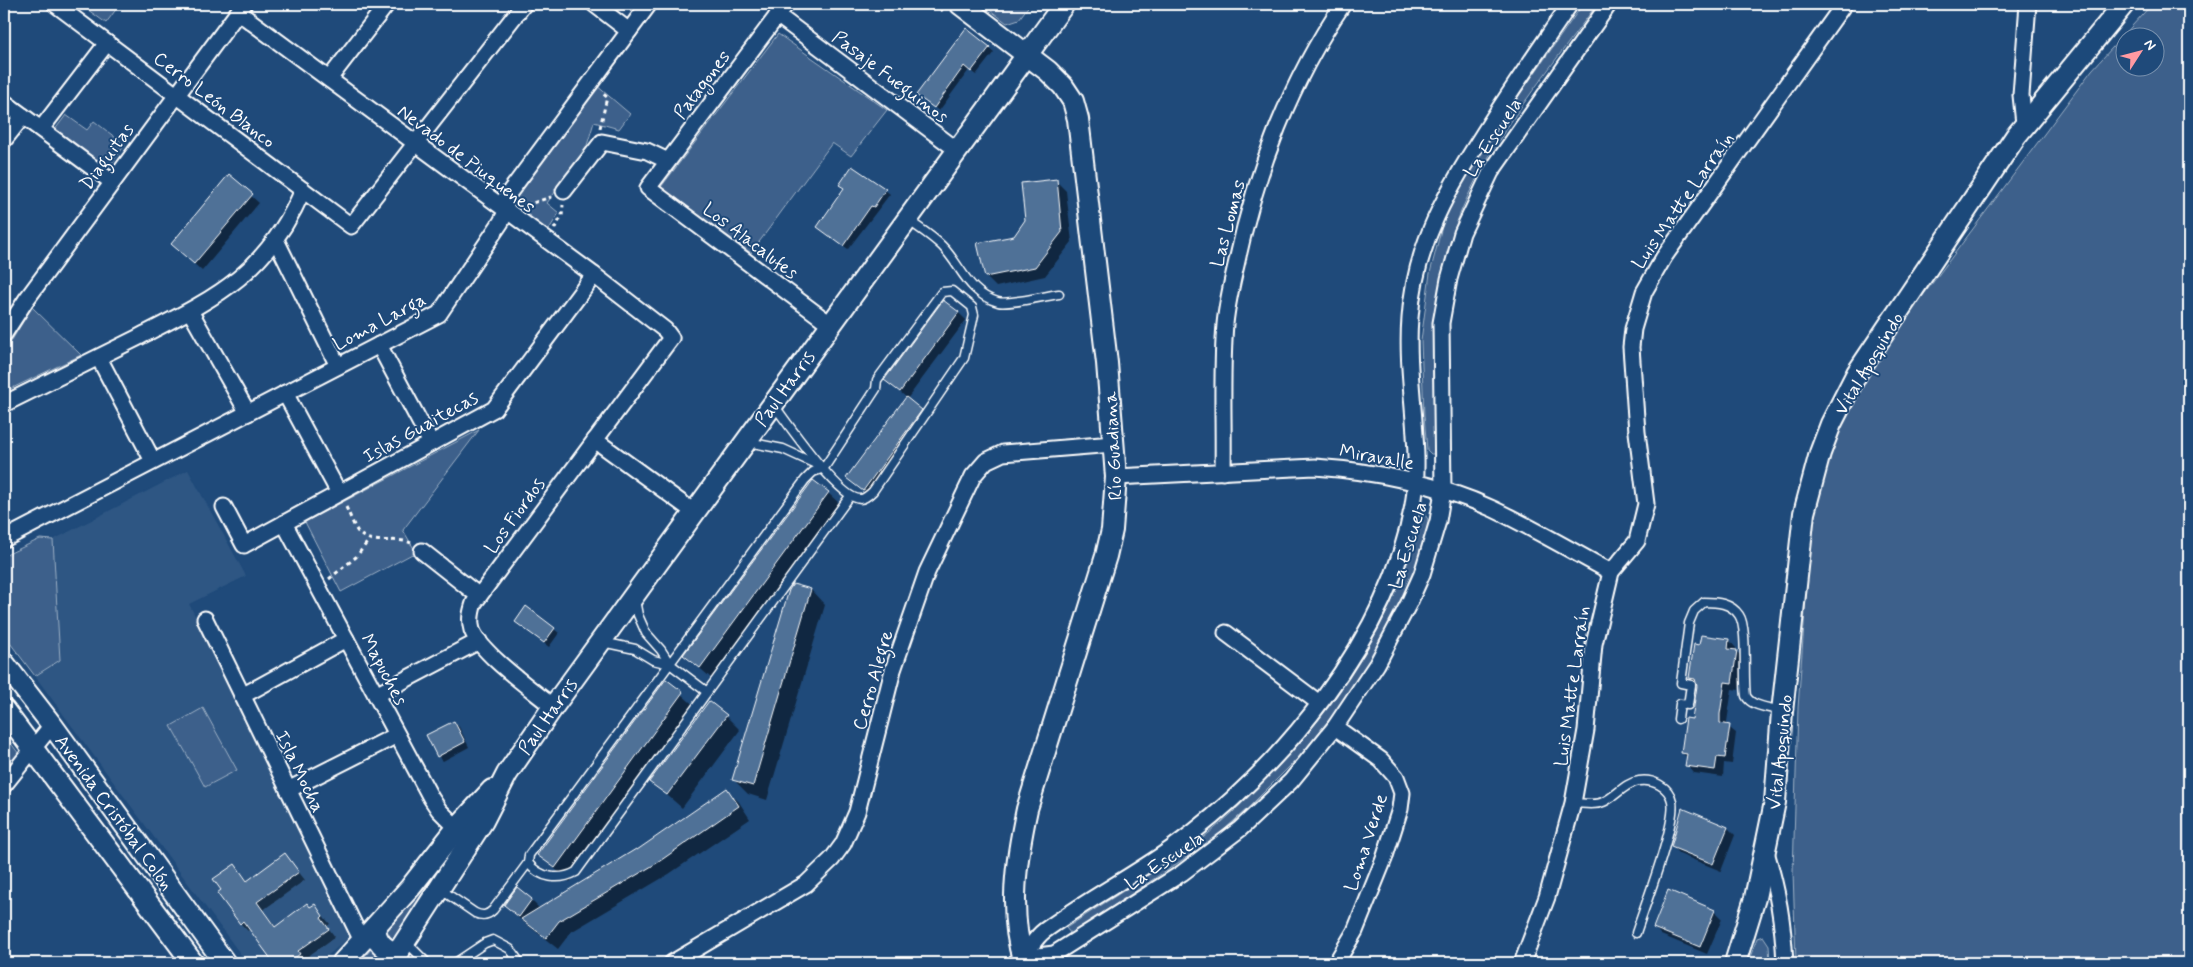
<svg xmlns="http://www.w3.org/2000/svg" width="2193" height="967" viewBox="0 0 2193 967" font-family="Mynerve,sans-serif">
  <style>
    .built { fill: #2e5683 }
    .green { fill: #3c618b; stroke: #9eb0c5; fill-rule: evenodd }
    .shadow { fill: #0007 }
    .building { fill: #507197; stroke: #fff }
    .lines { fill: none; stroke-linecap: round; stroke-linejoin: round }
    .service-casing { stroke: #fff; stroke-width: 11 }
    .minor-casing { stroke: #fff; stroke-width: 19 }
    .tertiary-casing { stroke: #fff; stroke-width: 24 }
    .path { stroke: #fff; stroke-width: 3; stroke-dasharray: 4 4; stroke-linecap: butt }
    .service { stroke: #1f4a7a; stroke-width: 8 }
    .minor { stroke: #1f4a7a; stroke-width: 15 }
    .tertiary { stroke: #1f4a7a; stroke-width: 20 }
    .labels { text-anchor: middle; stroke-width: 4; stroke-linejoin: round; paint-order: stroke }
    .street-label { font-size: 19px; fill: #fff; stroke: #1f4a7a }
  </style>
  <rect width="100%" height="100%" fill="#1f4a7a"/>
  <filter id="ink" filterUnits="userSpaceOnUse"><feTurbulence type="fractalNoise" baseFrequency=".02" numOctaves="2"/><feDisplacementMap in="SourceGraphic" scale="10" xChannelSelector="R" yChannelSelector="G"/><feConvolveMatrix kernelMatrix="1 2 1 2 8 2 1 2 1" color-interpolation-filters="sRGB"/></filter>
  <g filter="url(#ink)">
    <polygon class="built" points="188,470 246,576 189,604 359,929 319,963 247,963 35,676 60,660 53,540"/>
    <g class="green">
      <polygon points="80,4 120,4 106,23"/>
      <polygon points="982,4 1030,4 1019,19 1007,23"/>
      <path d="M 1583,4 L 1597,4 C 1551,68 1493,136 1462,209 C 1449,240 1441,274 1436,308 C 1429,355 1435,404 1437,452 L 1435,454 L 1431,454 L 1427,450 L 1424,415 L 1421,341 L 1430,273 L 1446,211 L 1480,151 Z"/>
      <path d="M 2152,4 L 2189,4 L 2189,963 L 1796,963 L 1793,872 L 1798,708 L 1812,514 L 1839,427 L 1880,353 L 2092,70 ZM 2126,38 L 2156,38 L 2156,68 L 2126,68 Z"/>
      <polygon points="778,34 887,110 851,156 832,143 751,253 661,187"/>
      <polygon points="596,85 630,114 619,129 594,122 585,152 547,203 559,213 548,231 509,202"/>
      <polygon points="66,115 87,130 94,121 125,145 106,171 54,131"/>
      <polygon points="32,307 81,355 4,392 4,353"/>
      <polygon points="479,430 403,530 416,552 341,592 305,522"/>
      <path d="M 1422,511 L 1428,519 L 1425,547 L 1402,601 L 1379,644 L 1348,696 L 1300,756 L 1248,808 L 1214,839 L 1071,934 L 1066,928 C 1108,900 1152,874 1193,845 C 1216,829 1238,808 1258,787 C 1325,721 1381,643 1411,552 C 1415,540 1416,527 1418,515 Z"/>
      <polygon points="40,539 53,540 60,660 35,676 4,635 4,556"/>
      <polygon points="203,708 237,770 205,787 171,726"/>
      <polygon points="4,734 19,754 4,770"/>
      <polygon points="457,850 383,963 357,963 366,955"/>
      <polygon points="1763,936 1769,945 1770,963 1748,963 1757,938"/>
    </g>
    <g class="shadow">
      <polygon points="989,48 994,52 976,75 969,70 939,111 918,95"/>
      <polygon points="229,176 259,203 202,271 180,251"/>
      <polygon points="1056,181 1066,191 1072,242 1045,276 996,287 986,277"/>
      <polygon points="885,190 890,194 848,249 823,231"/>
      <polygon points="959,313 966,320 907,399 928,418 871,497 847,478 907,398 886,380"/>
      <polygon points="828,493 839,503 711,678 685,655"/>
      <polygon points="794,585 811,590 825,605 767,800 748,794 733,779"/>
      <polygon points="521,626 554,629 559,633 549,647"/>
      <polygon points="1729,640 1736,648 1736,651 1744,659 1739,690 1732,689 1727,722 1727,726 1736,733 1732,764 1724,763 1723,777 1694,773 1687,765 1688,758 1682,753 1693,721 1698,686 1690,678 1700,646"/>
      <polygon points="666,681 697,708 570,882 539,855"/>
      <polygon points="726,716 740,730 682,808 651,781"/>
      <polygon points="454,722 459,727 469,747 443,761 438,756"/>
      <polygon points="727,790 739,802 750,819 669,874 571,932 558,949 520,919 505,905 531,900 540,909 637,852"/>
      <polygon points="1682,809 1728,828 1735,835 1721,871 1679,854 1672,846"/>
      <polygon points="285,855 305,880 263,910 276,927 315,906 330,924 327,926 335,937 304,959 305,963 275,963 250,929 248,931 240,923 223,890 234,865 248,881"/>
      <polygon points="1714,911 1722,919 1707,954 1661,935 1654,927"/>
    </g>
    <g class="building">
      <polygon points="966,28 990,47 971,72 964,66 934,108 916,95"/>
      <polygon points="852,166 886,189 874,207 871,206 843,246 817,227 844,188 839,185"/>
      <polygon points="229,174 253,194 194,264 171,244"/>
      <polygon points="1057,179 1062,232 1035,267 985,277 977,243 1014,236 1025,220 1021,183"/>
      <polygon points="943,300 959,312 900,392 884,380"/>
      <polygon points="906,397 922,410 863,491 846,478"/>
      <polygon points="813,480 829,492 700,668 683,655"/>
      <polygon points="793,584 811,589 753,786 732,780 789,590"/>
      <polygon points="526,606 555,628 544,643 515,622"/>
      <polygon points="1701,635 1729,639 1728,649 1737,650 1732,683 1725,682 1720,714 1720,723 1730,725 1725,758 1717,757 1715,770 1685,766 1687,754 1681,753 1686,718 1692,719 1697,686 1695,679 1689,678 1694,644 1699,645"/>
      <polygon points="666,679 683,692 555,868 537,855"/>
      <polygon points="709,701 727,715 667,795 649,782"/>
      <polygon points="454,721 465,742 437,757 426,735"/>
      <polygon points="727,788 739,806 657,863 559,921 546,938 521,919 636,849 637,850"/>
      <polygon points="1682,808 1728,827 1713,864 1671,847"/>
      <polygon points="285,853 299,872 257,902 275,927 307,903 310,907 315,904 323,916 321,918 329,929 298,951 300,954 288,963 274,963 243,921 240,924 217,893 221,890 213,879 235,864 247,881"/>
      <polygon points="517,887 532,899 519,917 504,905"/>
      <polygon points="1668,890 1715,910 1700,947 1653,928"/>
    </g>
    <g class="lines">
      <defs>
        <g id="service">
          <path d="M 908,220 C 919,228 932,236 942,246 C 961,265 968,294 998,302 C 1007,305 1046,296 1059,294"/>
          <polyline points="748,442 783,449 820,466"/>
          <polyline points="635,600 638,615 646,633 661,650 670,664 707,692"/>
          <polyline points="602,642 635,649 653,660 670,664"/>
          <path d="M 1678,719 L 1680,704 L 1688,705 L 1691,685 L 1681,683 L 1689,623 L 1694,611 L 1704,602 C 1717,602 1731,603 1739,615 C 1748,628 1743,677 1746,696 C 1752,707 1769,707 1780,711"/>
          <path d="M 1573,803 C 1582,803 1595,806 1603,802 C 1616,797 1624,783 1639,781 C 1652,779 1669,786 1672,801 C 1677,823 1644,908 1636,933"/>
          <path d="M 528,863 C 540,878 559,881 576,872 L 850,496"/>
          <path d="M 440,889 L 475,913 C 482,916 487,916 493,910 L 528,863 L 529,855 L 805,480 L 813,472 L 824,468 L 876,389 L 877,380 L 942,292 L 952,291 L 972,307 L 974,315 L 964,358 L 873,491 C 870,494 865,499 860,499 C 840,499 787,423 774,405"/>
          <polyline points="406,942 427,963"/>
          <polyline points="455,963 485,943 493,940 510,949 520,963"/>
        </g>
        <g id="minor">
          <polyline points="55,4 351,226 524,4"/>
          <polyline points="594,4 629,31"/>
          <polyline points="786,4 648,188 830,324"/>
          <path d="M 238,12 L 594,275 L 665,330 L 671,338 L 474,603 C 471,612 469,620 472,630 C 481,654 533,690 553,707"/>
          <polyline points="777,15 957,150"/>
          <polyline points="329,79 387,4"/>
          <polyline points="4,102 112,182"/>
          <polyline points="2024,124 2021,95 2028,4"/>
          <polyline points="41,129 107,43"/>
          <polyline points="4,140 23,116"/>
          <polyline points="564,191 602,142 647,151 668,161"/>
          <polyline points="276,240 338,366"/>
          <polyline points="190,311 248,413"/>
          <polyline points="4,334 26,300 244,4"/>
          <polyline points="379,345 431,443"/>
          <polyline points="99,358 153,461"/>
          <polyline points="285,393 339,493"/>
          <path d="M 4,404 C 48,382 93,360 137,338 C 215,298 266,275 303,190"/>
          <polyline points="595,440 694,512"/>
          <path d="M 1223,472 C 1224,423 1221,373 1225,324 C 1227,303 1232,282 1237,261 C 1256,171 1291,80 1343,4"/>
          <path d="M 1116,477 L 1315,467 C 1374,471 1439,484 1493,509 C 1533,528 1572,551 1611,572"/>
          <polyline points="224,507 244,545 494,409 594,275"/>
          <polyline points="284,523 431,798 439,810 457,828"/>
          <polyline points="4,539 439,314 501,222 506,212 506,197 649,4"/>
          <polyline points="422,551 479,596"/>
          <polyline points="205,619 362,941"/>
          <polyline points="1226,633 1319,703"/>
          <polyline points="376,695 479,641"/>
          <polyline points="242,696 346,639"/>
          <polyline points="1335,727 1381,760 1396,777 1402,793 1400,809 1384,859 1355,931 1336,963"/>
          <polyline points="4,785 52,725"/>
          <polyline points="288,790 397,735"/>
          <path d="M 1766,852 C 1778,892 1783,922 1785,963"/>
          <polyline points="1022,958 1054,954 1182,873 1240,829 1291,781 1335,727 1377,664 1409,603 1422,574 1438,521 1443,491 1441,323 1449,279 1462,233 1491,172 1609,4"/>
          <path d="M 1017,961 C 1029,953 1033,939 1044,931 C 1085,901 1131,877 1172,848 C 1280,771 1389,638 1413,505 C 1423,447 1405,378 1410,318 C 1415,242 1449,188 1489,125 C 1515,84 1543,44 1570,4"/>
          <polyline points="672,963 806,884 832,859 843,844 857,812 893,670 927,572 973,476 986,461 1003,453 1113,444"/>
          <polyline points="1522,963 1547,897 1573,803 1586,730 1594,644 1611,572 1637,541 1646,504 1637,432 1631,347 1633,329 1644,292 1664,257 1844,4"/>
        </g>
        <g id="tertiary">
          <path d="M 960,4 L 1048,71 L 1063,86 L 1073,101 L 1078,119 L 1107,363 L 1116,477 L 1112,530 L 1106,556 L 1027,809 C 1016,860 1008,912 1024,963"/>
          <polyline points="4,663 52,725 225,963"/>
          <polyline points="4,710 193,963"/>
          <path d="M 375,927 C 376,942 384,950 399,953"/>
          <polyline points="342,963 410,888 457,828 492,790"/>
          <polyline points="391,963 483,821 507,774 553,707 1064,4"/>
          <polyline points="1735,963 1755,898 1775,802 1782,712 1804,513 1820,453 1831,424 1857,373 2016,136 2124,4"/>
        </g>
      </defs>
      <use href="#service" class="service-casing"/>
      <use href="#minor" class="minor-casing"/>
      <use href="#tertiary" class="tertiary-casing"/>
      <g class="path">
        <polyline points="933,4 943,11"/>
        <polyline points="600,128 607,97 601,92"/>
        <polyline points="526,205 551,197"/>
        <polyline points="554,229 562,216 563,205"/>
        <path d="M 346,507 C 350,515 353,525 358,532 C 371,547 394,536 411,543"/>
        <polyline points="329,579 356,557 369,540"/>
      </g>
      <use href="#service" class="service"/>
      <use href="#minor" class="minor"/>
      <use href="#tertiary" class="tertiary"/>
    </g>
  </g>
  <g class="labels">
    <g class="street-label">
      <text transform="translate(891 76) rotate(37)" y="7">Pasaje Fueguinos</text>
      <text transform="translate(701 84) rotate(-53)" y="7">Patagones</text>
      <text transform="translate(215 99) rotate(37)" y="7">Cerro León Blanco</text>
      <text transform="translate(1492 137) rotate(-57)" y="7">La Escuela</text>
      <text transform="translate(106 156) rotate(-54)" y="7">Diaguitas</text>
      <text transform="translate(467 158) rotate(37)" y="7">Nevado de Piuquenes</text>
      <text transform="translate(1682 200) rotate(-55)" y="7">Luis Matte Larraín</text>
      <text transform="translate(1227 223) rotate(-75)" y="7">Las Lomas</text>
      <text transform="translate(751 240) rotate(37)" y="7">Los Alacalufes</text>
      <text transform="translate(379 321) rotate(-28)" y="7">Loma Larga</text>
      <text transform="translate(1868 363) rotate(-59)" y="7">Vital Apoquindo</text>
      <text transform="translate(784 388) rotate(-54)" y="7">Paul Harris</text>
      <text transform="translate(420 426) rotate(-29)" y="7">Islas Guaitecas</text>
      <text transform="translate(1112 446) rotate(-93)" y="7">Río Guadiana</text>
      <text transform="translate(1377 456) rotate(10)" y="7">Miravalle</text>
      <text transform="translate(514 515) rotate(-54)" y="7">Los Fiordos</text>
      <text transform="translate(1407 545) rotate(-73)" y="7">La Escuela</text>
      <text transform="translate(385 669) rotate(62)" y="7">Mapuches</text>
      <text transform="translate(872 680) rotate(-74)" y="7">Cerro Alegre</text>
      <text transform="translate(1571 686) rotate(-82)" y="7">Luis Matte Larraín</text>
      <text transform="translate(547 716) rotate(-55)" y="7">Paul Harris</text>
      <text transform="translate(1779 752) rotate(-84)" y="7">Vital Apoquindo</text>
      <text transform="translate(301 771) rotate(64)" y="7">Isla Mocha</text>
      <text transform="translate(115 812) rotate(54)" y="7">Avenida Cristóbal Colón</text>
      <text transform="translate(1365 842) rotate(-72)" y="7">Loma Verde</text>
      <text transform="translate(1164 860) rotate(-34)" y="7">La Escuela</text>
    </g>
  </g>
  <rect width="2193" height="967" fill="none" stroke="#1f4a7a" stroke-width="20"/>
  <rect x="10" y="10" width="2173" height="947" fill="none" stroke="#fff" stroke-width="2" filter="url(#ink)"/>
  <g transform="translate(2140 52) rotate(54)"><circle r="24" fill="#1f4a7a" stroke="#7992af"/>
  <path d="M0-4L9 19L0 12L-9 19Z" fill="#ff9aa2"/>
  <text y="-8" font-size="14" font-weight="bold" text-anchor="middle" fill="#ffffff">N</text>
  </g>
</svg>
